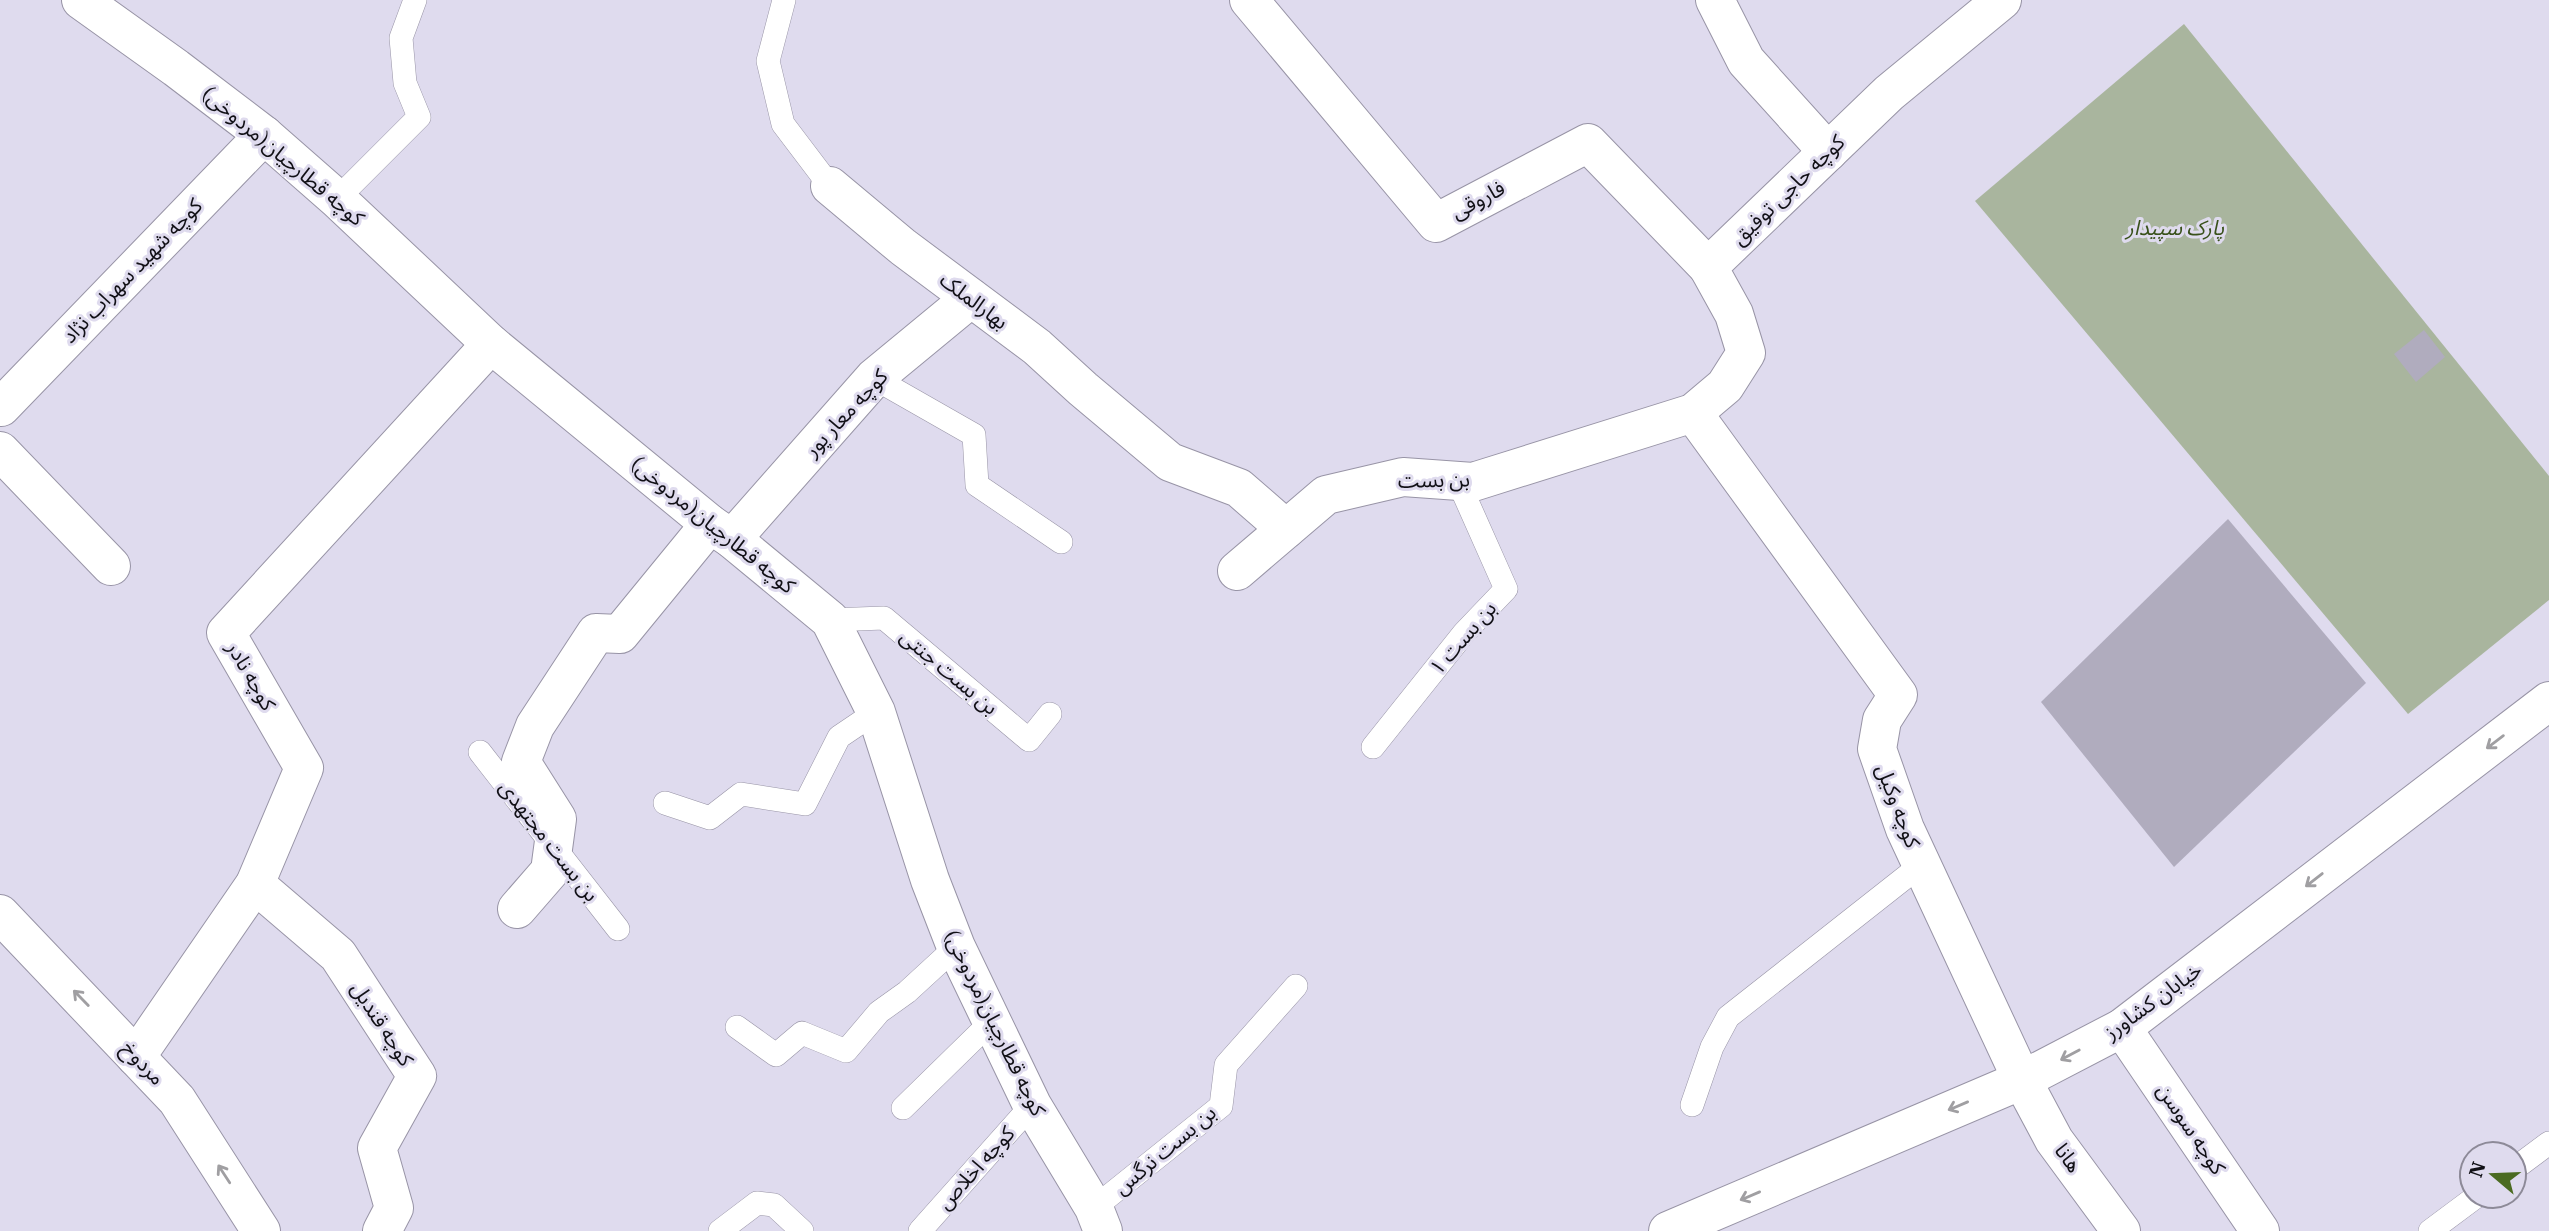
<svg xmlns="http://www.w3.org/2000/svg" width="2549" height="1231" viewBox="0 0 2549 1231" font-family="'IBM Plex Serif','Noto Sans Arabic',serif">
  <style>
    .green { fill: #a9b59e }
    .building { fill: #b0acbe }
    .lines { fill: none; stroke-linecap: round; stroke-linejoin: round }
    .service-casing { stroke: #9894a6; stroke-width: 24 }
    .minor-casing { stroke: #9894a6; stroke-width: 40 }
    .tertiary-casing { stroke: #9894a6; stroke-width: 40 }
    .secondary-casing { stroke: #9894a6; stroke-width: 40 }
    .service { stroke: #fff; stroke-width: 23 }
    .minor { stroke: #fff; stroke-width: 38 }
    .tertiary { stroke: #fff; stroke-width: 38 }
    .secondary { stroke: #fff; stroke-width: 38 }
    .oneway { stroke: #a09fa2 }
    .labels { text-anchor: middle; stroke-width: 6; stroke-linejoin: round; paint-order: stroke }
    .street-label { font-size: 21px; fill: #111016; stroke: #dfdbee }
    .park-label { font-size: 21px; font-style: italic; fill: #39511b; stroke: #dfdbee }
  </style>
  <rect width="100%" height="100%" fill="#dfdbee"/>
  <polygon class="green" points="2184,24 2549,476 2549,600 2408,714 1975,201"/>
  <g class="building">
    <polygon points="2424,330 2445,357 2416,382 2394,354"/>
    <polygon points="2228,519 2366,683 2174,867 2041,702"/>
  </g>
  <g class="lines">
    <defs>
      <g id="service">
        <polyline points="784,0 768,61 783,124 830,186"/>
        <polyline points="337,199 419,117 405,83 401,38 415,0"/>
        <polyline points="874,378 974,435 977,485 1061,542"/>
        <polyline points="830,620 884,618 1029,740 1050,714"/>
        <polyline points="1373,747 1464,633 1506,589 1458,481"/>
        <polyline points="480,752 618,929"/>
        <polyline points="665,803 710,818 741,794 805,804 839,737 876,712"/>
        <polyline points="737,1027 776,1055 802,1033 846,1051 879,1012 907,992 956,947"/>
        <polyline points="1692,1105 1712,1047 1728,1017 1921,865"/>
        <polyline points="903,1108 992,1021"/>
        <polyline points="2514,1169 2549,1143"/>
        <polyline points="1094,1208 1221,1106 1226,1065 1296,986"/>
        <polyline points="720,1231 757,1203 774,1205 802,1231"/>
        <polyline points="920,1231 1032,1105"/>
        <polyline points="2430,1231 2477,1196"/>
      </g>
      <g id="minor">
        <polyline points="1249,0 1436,223 1588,143 1708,267"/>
        <polyline points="1715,0 1746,61 1828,152"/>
        <polyline points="830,186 903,247 1037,347 1083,389 1170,462 1239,488 1286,529"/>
        <polyline points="1,407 264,135"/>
        <polyline points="1693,413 1898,695 1882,720 1877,749 1905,829 2022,1080 2054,1140 2121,1231"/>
        <polyline points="0,451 111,566"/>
        <polyline points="732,539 874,378 971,298"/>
        <polyline points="1237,571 1326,495 1403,477 1473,482 1693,413 1725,386 1746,353 1734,314 1708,267 1889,93 2002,0"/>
        <polyline points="255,884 338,955 417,1076 377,1148 394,1208 382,1231"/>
        <polyline points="517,909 550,871 557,819 521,762 535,726 596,633 620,634 710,524"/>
        <polyline points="136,1057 255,884 304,768 226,633 491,344"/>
      </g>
      <g id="tertiary">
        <polyline points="81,0 176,68 264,135 337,199 491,344 710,524 732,539 830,620 876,712 930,880 956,947 1032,1105 1094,1208 1103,1231"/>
        <polyline points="2122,1028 2260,1231"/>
        <polyline points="1668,1231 2022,1080 2122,1028 2549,701"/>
      </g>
      <polyline id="secondary" points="0,914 177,1100 261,1231"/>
    </defs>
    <use href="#service" class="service-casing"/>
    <use href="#minor" class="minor-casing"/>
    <use href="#tertiary" class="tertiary-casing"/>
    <use href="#secondary" class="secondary-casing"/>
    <use href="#service" class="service"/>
    <use href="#minor" class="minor"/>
    <use href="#tertiary" class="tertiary"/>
    <use href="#secondary" class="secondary"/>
  </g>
  <defs><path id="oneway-shaft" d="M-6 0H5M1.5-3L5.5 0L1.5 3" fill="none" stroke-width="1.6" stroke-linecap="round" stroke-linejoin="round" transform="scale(1.75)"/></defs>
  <g class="oneway">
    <use href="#oneway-shaft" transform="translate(2495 742) rotate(143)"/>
    <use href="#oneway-shaft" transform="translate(2314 880) rotate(142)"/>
    <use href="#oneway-shaft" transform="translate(81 998) rotate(-134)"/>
    <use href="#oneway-shaft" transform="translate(2070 1055) rotate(152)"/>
    <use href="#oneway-shaft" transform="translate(1958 1106) rotate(157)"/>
    <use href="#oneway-shaft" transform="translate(224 1174) rotate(-123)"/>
    <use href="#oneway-shaft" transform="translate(1750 1196) rotate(157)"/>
  </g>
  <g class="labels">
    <g class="street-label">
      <text transform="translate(283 156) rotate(40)" y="7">کوچه قطارچیان(مردوخی)</text>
      <text transform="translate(1788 190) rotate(-44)" y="7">کوچه حاجی توفیق</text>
      <text transform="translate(1478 200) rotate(-28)" y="7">فاروقی</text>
      <text transform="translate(132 271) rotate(-46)" y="7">کوچه شهید سهراب نژاد</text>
      <text transform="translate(974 301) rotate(37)" y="7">بهارالملک</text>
      <text transform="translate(846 413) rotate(-47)" y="7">کوچه معار پور</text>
      <text transform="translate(1434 480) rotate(-1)" y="7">بن بست</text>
      <text transform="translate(713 525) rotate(39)" y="7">کوچه قطارچیان(مردوخی)</text>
      <text transform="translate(1463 638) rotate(-49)" y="7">بن بست ۱</text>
      <text transform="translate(949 672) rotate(40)" y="7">بن بست جنتی</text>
      <text transform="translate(251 676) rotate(60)" y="7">کوچه نادر</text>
      <text transform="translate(1898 806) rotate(69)" y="7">کوچه وکیل</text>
      <text transform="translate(549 841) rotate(52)" y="7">بن بست مجتهدی</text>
      <text transform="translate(2153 1001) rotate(-36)" y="7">خیابان کشاورز</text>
      <text transform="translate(995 1023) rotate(64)" y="7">کوچه قطارچیان(مردوخی)</text>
      <text transform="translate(382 1024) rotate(57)" y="7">کوچه قندیل</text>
      <text transform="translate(143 1063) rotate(47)" y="7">مردوخ</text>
      <text transform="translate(2191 1129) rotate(56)" y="7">کوچه سوسن</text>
      <text transform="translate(1165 1150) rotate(-40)" y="7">بن بست نرگس</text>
      <text transform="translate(2068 1158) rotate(54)" y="7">هانا</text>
      <text transform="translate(976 1168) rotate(-48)" y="7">کوچه اخلاص</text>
    </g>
    <g class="park-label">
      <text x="2175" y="235">پارک سپیدار</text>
    </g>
  </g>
  <g transform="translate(2493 1175) rotate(289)"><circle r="33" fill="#dfdbee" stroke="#8d8a98" stroke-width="2"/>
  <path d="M0-5L12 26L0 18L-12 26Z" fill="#4b6b21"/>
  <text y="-10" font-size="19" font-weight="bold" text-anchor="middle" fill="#111016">N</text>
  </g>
</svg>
